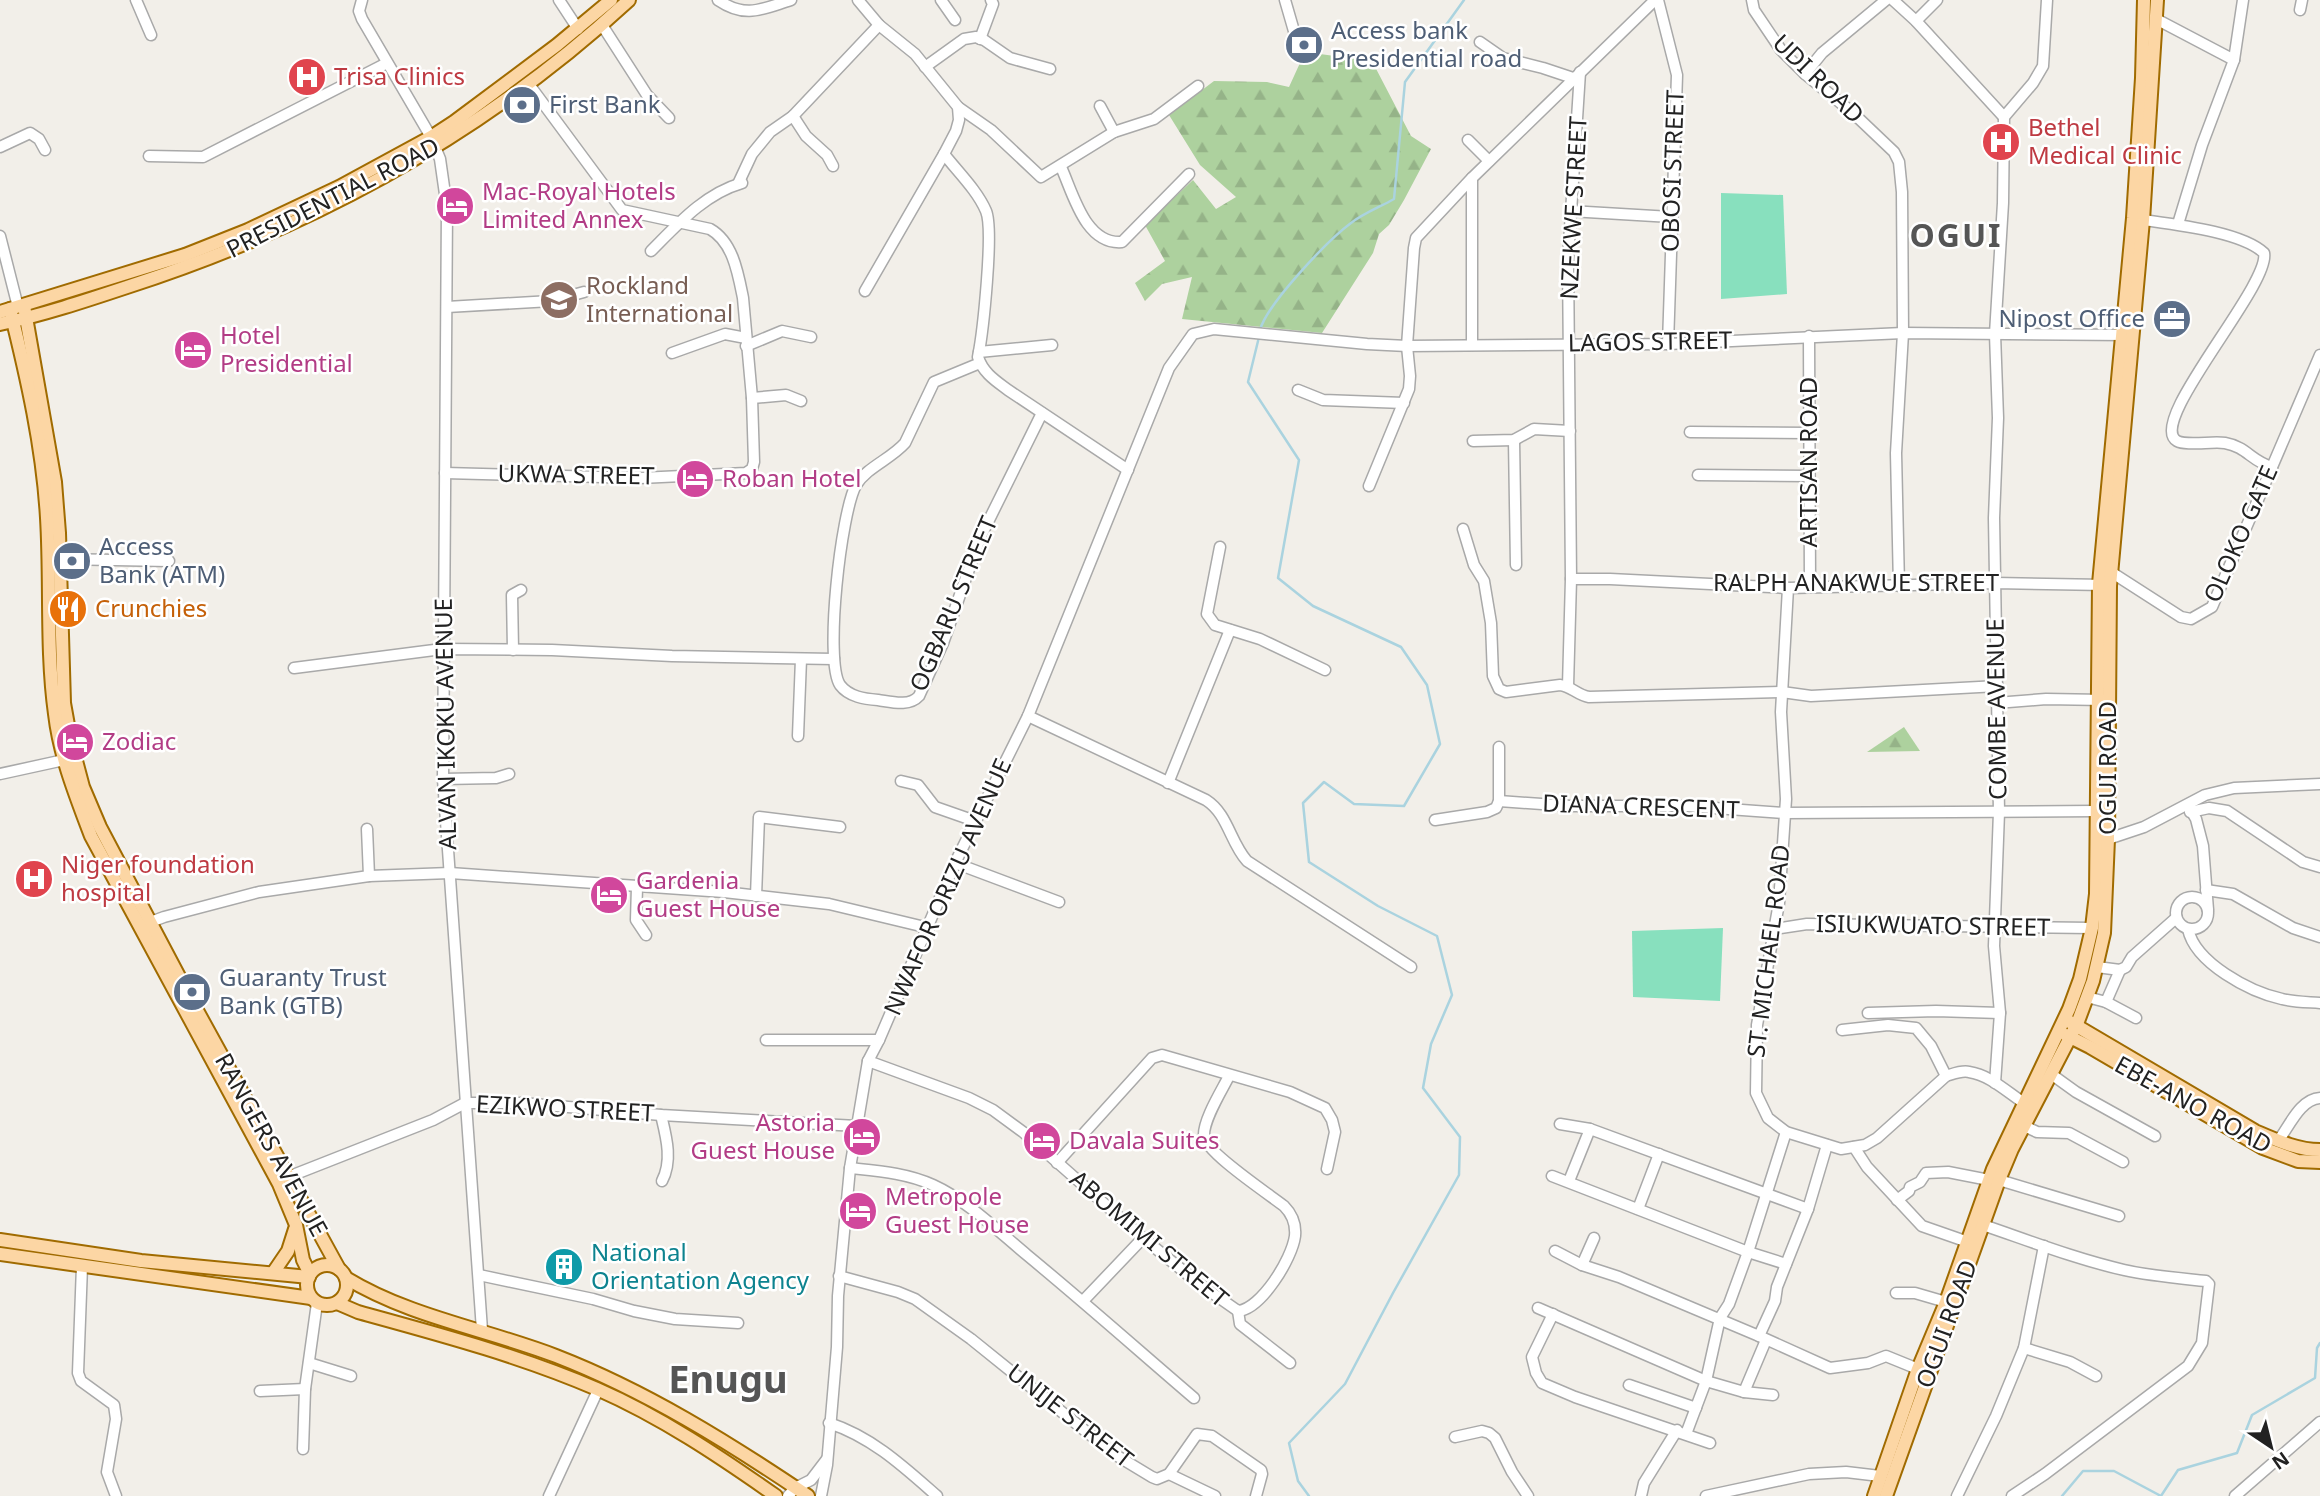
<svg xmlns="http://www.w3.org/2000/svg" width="2320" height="1496" viewBox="0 0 2320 1496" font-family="'Noto Sans',sans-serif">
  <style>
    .forest { fill: url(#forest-firs) }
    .pitch { fill: #88e0be }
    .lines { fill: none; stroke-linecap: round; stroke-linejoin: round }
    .stream { stroke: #aad3df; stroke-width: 2.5 }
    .minor-casing { stroke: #a9a9a9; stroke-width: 13 }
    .major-casing { stroke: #a06b00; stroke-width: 16 }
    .minor { stroke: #fff; stroke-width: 10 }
    .major { stroke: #fcd6a4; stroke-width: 12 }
    .labels { text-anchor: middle; stroke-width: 5; stroke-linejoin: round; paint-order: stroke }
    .service-label { font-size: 24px; fill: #4e5e75; stroke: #fff; text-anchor: start }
    .health-label { font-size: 24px; fill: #be3a42; stroke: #fff; text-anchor: start }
    .street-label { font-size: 24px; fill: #222; stroke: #fff }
    .hotel-label { font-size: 24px; fill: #b23c85; stroke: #fff; text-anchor: start }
    .education-label { font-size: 24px; fill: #785e54; stroke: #fff; text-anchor: start }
    .food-label { font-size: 24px; fill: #c56008; stroke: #fff; text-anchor: start }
    .culture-label { font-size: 24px; fill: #0d838f; stroke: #fff; text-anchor: start }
    .district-label { font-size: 32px; font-weight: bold; letter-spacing: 2px; fill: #555; stroke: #fff }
    .town-label { font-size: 38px; font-weight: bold; fill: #555; stroke: #fff }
  </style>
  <defs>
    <pattern id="forest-firs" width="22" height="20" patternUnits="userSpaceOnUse" patternTransform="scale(1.75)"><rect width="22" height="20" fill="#add19e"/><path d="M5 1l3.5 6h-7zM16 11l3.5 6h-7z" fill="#95b388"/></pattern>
  </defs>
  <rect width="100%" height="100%" fill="#f2efe9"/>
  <g class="forest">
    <polygon points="1305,52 1372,61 1411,136 1431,149 1404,200 1389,225 1379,234 1373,253 1322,333 1182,319 1192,277 1162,284 1145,301 1135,283 1165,261 1145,225 1193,180 1216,209 1236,197 1200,165 1169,115 1214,81 1267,82 1289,87"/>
    <polygon points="1904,727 1920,751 1867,752"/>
  </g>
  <g class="pitch">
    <polygon points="1721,193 1783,195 1787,294 1721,299"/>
    <polygon points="1723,928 1720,1001 1633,997 1632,931"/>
  </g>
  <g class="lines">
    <g class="stream">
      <path d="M 1260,330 C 1267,304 1328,240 1351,223 C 1364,213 1380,207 1394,199 L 1405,82 L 1464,0"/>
      <polyline points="1259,337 1248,382 1299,460 1278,578 1313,606 1401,647 1427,685 1440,744 1404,806 1354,804 1324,782 1303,803 1309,862 1378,906 1437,936 1452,995 1431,1044 1423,1088 1460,1137 1459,1175 1393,1293 1345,1384 1289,1443 1298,1481 1309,1496"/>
      <polyline points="2062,1496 2083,1471 2114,1471 2161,1496 2178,1470 2237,1453 2252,1415 2315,1378 2317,1348 2320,1343"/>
    </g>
    <defs>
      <g id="minor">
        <polyline points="136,0 151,35"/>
        <polyline points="362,0 359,11 362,19 431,137 440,159 447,208 443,779 482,1330"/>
        <polyline points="559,0 578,29"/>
        <path d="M 718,0 C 746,19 762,9 791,0"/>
        <path d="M 858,0 L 879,25 L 915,54 L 958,107 L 959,120 L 956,131 L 944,154 C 957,171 977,190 986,211 C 994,230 983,332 978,357 C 983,373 996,381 1008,390 L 1128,470"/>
        <polyline points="941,0 955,20"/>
        <polyline points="1285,0 1296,38"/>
        <polyline points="1658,0 1677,75 1668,344"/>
        <polyline points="1752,0 1754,10 1781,50 1805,74 1853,113 1894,152 1899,162 1902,192 1903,333 1896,453 1899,586"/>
        <polyline points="1893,0 1916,21 2004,117"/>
        <polyline points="2300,10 2302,0"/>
        <polyline points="2156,19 2234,60"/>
        <polyline points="1916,21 1937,0"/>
        <polyline points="602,25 647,95 669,118"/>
        <polyline points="980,39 993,4 991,0"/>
        <polyline points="1480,42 1503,58 1543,68 1573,78"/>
        <polyline points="925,67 964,39 976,37 984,40 1010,58 1050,69"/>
        <polyline points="1805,74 1822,53 1886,0"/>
        <polyline points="1100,106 1114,132"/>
        <polyline points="958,107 991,130 1041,177 1114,132 1154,119 1198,86"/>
        <polyline points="793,116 806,136 827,155 833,166"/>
        <polyline points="1468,140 1489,161"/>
        <polyline points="0,147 30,133 39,139 45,150"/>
        <polyline points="149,156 203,157 387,63"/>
        <path d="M 1061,167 C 1073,193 1085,245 1122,242 L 1189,174"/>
        <polyline points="738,184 752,154 770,132 793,116 879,25"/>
        <polyline points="1570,211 1671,217"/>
        <path d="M 2137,219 C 2170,224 2241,231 2264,253 C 2271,285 2145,423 2177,441 C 2186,446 2213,441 2225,443 C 2247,447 2251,461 2272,467"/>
        <polyline points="2178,224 2202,145 2234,60 2243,0"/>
        <polyline points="0,236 18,307"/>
        <path d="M 651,251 C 677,225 704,194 742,183"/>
        <polyline points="865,291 944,154"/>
        <polyline points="447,307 551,301 584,292"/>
        <polyline points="1809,336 1810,587"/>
        <polyline points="1472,345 1472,178 1655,0"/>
        <polyline points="746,346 782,331 811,337"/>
        <polyline points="979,352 1052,345"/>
        <polyline points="672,353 725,334 746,338"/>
        <path d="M 980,363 L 934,382 L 905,443 C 891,459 867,467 856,485 C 841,512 824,661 840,685 C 849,697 865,699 878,700 C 892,702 909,707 919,696 L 943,643 L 980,538 L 1042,413"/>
        <polyline points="1298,390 1323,400 1404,403"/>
        <polyline points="752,398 786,395 801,401"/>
        <polyline points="1690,432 1809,433"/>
        <polyline points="1514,440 1516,565"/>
        <polyline points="1473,441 1514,440 1534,429 1570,431"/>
        <path d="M 445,473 L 640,478 L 746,473 L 752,469 L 754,462 L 752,398 L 743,298 C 738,273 733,242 710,229 L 622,210 L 528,83"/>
        <polyline points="1698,475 1809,476"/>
        <polyline points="1369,486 1409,389 1410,376 1407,346 1414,248 1416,238 1472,178"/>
        <path d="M 1463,529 L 1474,565 L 1484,581 L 1491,623 L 1493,676 L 1499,689 L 1506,692 L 1560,685 C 1571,686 1577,695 1589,697 L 1782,692 L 1811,696 L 1998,686"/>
        <polyline points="1220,547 1207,614 1215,625 1260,639 1325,670"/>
        <polyline points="60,559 169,561"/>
        <polyline points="2111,572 2181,617 2191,619 2212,607 2320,355"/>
        <polyline points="1571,579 1610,579 1788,588 1995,583 2105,585"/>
        <path d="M 1788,588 L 1781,712 L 1786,799 L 1779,903 L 1757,1025 L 1756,1093 L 1768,1118 L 1786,1132 L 1841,1149 L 1865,1145 L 1877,1138 L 1946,1076 C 1953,1074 1962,1070 1969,1072 C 1990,1075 2007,1092 2024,1103"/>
        <polyline points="513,650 512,595 521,590"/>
        <polyline points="294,668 442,649 552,650 672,656 834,659"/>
        <polyline points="1568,686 1571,579 1568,259 1580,72"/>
        <polyline points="1996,703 2046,699 2104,700"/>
        <path d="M 1028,716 L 1206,800 C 1228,814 1230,842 1247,861 L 1411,967"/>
        <polyline points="798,736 801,659"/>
        <polyline points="0,774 64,760"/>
        <polyline points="443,779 496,778 509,774"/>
        <polyline points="901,781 918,785 935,807 975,821"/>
        <polyline points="1168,783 1230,630"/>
        <polyline points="1499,801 1570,806 1687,806 1784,813 2096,811"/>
        <polyline points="2189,807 2196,819 2203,846 2208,910"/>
        <polyline points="2190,812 2209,808 2227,811 2303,862 2320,867"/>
        <polyline points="1435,820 1487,812 1496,808 1499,801 1499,747"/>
        <polyline points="367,829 369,876"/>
        <polyline points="2108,839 2144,827 2205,795 2234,788 2320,784"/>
        <polyline points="955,863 1059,902"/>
        <polyline points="637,887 636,920 646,935"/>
        <polyline points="2206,890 2233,894 2293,928 2320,937"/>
        <polyline points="756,896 759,817 840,827"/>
        <circle cx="2192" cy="913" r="16"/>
        <polyline points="145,924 164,917 259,892 369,876 450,873 724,892 829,904 929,928"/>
        <polyline points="1775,929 1807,924 2092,928"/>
        <path d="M 2188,929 C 2195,963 2250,992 2282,999 C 2294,1002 2307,1002 2320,1003"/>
        <polyline points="2097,967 2120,970 2126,967 2132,957 2176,918"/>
        <polyline points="2087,997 2106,1002 2136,1018"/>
        <polyline points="2106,1002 2120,970"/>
        <polyline points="1868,1013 1936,1011 2000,1013"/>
        <polyline points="1842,1030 1888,1025 1916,1028 1931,1046 1946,1076"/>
        <polyline points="766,1040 879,1040"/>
        <path d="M 868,1061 L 969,1098 L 993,1110 L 1023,1132 L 1143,1238 L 1198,1283 L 1238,1311 C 1261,1309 1292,1259 1295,1236 C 1296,1225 1292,1214 1284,1206 C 1270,1195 1204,1151 1204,1136 C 1203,1120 1222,1090 1229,1076"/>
        <polyline points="2051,1074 2076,1092 2155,1136"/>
        <polyline points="1995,1083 2000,1013 1994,946 1999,812 1994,518 1998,418 1995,334 2003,203 2004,117 2033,83 2043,66 2047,0"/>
        <path d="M 661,1115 C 666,1136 673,1160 662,1181"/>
        <polyline points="1560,1124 1590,1129 1808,1209"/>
        <polyline points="2024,1126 2037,1132 2069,1133 2123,1162"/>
        <path d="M 2278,1141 C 2289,1127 2300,1099 2320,1098"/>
        <polyline points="1854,1147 1867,1167 1922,1226 1968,1242"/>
        <polyline points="1057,1163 1152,1058 1162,1055 1290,1092 1325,1108 1332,1120 1335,1132 1327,1169"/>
        <path d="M 850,1168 C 878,1171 907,1173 933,1185 C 968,1201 998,1231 1027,1255 C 1084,1302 1138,1350 1194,1398"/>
        <polyline points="1552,1176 1748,1252 1786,1264"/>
        <polyline points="288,1177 433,1120 465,1103 522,1103 661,1115 857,1126"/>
        <polyline points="1999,1180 2119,1216"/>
        <polyline points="1569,1181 1590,1129"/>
        <polyline points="1897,1200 1909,1191 1910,1187 1920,1182 1926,1173 1948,1172 1989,1180"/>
        <polyline points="1638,1209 1659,1154"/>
        <path d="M 1983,1225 C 2030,1241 2076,1259 2124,1270 C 2151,1276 2178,1278 2206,1281 L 2209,1284 L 2202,1343 L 2188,1366 L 2045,1474 L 2012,1496"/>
        <polyline points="1555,1251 1582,1265 1619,1277 1759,1336 1775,1301 1777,1287 1808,1209 1827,1145"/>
        <polyline points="1582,1265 1594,1238"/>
        <polyline points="82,1266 78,1373 81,1381 114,1405 116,1419 107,1472 116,1496"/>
        <polyline points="479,1275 593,1299 634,1311 675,1319 738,1323"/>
        <polyline points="839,1276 898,1292 915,1299 971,1339 1114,1454 1152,1477 1157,1479 1169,1474 1197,1434 1212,1436 1261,1470 1262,1474 1256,1496"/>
        <polyline points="1896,1293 1915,1293 1946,1302"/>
        <polyline points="1083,1301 1143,1238"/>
        <polyline points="1538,1308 1706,1381 1744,1392"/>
        <polyline points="1238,1311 1240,1324 1290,1363"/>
        <polyline points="1553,1314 1532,1357 1536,1373 1542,1383 1575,1397 1710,1443"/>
        <polyline points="1759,1336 1830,1368 1868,1363 1886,1356 1918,1369"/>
        <polyline points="1766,1340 1744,1392 1773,1395"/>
        <polyline points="2024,1348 2070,1362 2096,1376"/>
        <polyline points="309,1363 351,1376"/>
        <polyline points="1629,1385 1696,1408"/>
        <polyline points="260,1391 305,1389"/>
        <path d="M 829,1423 C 872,1437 904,1467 937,1496"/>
        <polyline points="1686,1434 1706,1381 1720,1318 1729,1304 1748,1252 1786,1132"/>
        <polyline points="1455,1437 1482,1431 1489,1433 1495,1438 1512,1472 1528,1496"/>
        <polyline points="303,1449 305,1389 317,1303"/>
        <polyline points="1169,1474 1215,1496"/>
        <polyline points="549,1496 598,1390"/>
        <polyline points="788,1496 795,1488 811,1480 827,1459"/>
        <polyline points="821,1496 827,1465 837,1347 838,1296 850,1168 868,1061 879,1040 955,863 1028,716 1169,368 1193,334 1214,329 1367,344 1407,346 1668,344 1903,333 2128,335"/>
        <polyline points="1641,1496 1644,1483 1677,1430"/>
        <polyline points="1706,1496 1809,1474 1846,1472 1880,1476"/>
        <polyline points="1957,1496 1996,1416 2024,1348 2044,1246"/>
        <polyline points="2235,1496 2320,1422"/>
      </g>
      <g id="major">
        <polyline points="24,306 55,482 59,533 64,703 71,742 83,787 100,827 194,1005 339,1269"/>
        <path d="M 10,309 C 27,377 43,448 47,518 C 51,583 46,649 55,714 C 60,757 76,796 91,836 L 279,1184 L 296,1225 L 303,1260 L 310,1274"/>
        <polyline points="0,312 185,255 248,230 339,187 431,137 454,122 557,45 611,0"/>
        <path d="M 0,324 C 43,315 85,301 127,287 C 313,227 485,133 629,0"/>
        <path d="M 2070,1022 L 2255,1131 C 2276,1140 2297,1150 2320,1150"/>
        <polyline points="2066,1035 2090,1047 2263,1148 2298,1161 2320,1162"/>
        <polyline points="0,1240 141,1261 309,1277"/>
        <polyline points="0,1254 311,1298"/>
        <circle cx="327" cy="1285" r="20"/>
        <polyline points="273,1273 288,1251 295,1229"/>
        <path d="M 346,1278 C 410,1317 486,1329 556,1356 C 646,1391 728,1442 808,1496"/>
        <path d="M 337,1303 L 358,1312 C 438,1334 521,1356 597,1389 C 661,1417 719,1456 776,1496"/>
        <polyline points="1874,1496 1918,1369 1946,1302 1993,1169 2069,1009 2080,979 2092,928 2096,894 2099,584 2133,218 2142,78 2144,0"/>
        <polyline points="1886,1496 1999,1180 2012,1149 2077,1024 2093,981 2104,933 2108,839 2110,586 2143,220 2157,0"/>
      </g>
    </defs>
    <use href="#minor" class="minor-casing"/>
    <use href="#major" class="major-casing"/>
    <use href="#minor" class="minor"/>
    <use href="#major" class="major"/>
  </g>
  <defs>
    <symbol id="bank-disc" viewBox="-11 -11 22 22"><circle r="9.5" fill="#5c6f8a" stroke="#fff"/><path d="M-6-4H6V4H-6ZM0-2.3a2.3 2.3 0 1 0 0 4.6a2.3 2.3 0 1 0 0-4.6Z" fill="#fff"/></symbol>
    <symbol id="hospital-disc" viewBox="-11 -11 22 22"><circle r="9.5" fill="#e0444e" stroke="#fff"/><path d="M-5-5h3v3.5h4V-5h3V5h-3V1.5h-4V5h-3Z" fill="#fff"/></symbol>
    <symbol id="hotel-disc" viewBox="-11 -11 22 22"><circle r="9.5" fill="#d1479c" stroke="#fff"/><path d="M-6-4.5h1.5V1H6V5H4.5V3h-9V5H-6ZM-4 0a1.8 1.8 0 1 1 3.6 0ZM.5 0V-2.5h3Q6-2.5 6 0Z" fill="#fff"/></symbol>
    <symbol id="university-disc" viewBox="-11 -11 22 22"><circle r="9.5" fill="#8d6e63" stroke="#fff"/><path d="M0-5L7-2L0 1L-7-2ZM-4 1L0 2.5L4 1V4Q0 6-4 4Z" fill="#fff"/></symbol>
    <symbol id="office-disc" viewBox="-11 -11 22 22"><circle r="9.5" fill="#5c6f8a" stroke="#fff"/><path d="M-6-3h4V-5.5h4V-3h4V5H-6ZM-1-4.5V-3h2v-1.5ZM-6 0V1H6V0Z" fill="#fff"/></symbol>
    <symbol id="restaurant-disc" viewBox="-11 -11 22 22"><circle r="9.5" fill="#e8710a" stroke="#fff"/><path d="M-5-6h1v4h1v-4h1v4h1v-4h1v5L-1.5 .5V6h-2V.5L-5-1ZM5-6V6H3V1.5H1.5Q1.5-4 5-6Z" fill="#fff"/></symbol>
    <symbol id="building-disc" viewBox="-11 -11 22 22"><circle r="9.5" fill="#0f9aa8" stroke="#fff"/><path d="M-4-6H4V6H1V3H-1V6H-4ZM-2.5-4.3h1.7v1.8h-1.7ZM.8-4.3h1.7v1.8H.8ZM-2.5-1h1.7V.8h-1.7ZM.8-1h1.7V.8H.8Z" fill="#fff"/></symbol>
  </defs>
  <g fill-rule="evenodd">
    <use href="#bank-disc" x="1282" y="23" width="44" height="44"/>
    <use href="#hospital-disc" x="285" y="55" width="44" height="44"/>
    <use href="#bank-disc" x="500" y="83" width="44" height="44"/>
    <use href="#hospital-disc" x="1979" y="120" width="44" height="44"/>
    <use href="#hotel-disc" x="433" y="184" width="44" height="44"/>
    <use href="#university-disc" x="537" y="278" width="44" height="44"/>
    <use href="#office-disc" x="2150" y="297" width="44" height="44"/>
    <use href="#hotel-disc" x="171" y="328" width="44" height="44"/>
    <use href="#hotel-disc" x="673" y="457" width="44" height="44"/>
    <use href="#bank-disc" x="50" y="539" width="44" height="44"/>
    <use href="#restaurant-disc" x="46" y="587" width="44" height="44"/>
    <use href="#hotel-disc" x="53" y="720" width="44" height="44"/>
    <use href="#hospital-disc" x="12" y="857" width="44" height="44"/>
    <use href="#hotel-disc" x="587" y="873" width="44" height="44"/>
    <use href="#bank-disc" x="170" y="970" width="44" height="44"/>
    <use href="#hotel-disc" x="840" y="1115" width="44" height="44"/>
    <use href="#hotel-disc" x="1020" y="1119" width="44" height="44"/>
    <use href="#hotel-disc" x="836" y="1189" width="44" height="44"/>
    <use href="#building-disc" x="542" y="1245" width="44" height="44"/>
  </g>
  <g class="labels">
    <g class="service-label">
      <text x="1331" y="39">Access bank<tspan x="1331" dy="28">Presidential road</tspan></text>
      <text x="549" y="113">First Bank</text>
      <text x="2145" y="327" text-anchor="end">Nipost Office</text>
      <text x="99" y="555">Access<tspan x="99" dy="28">Bank (ATM)</tspan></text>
      <text x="219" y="986">Guaranty Trust<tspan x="219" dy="28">Bank (GTB)</tspan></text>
    </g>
    <g class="health-label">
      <text x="334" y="85">Trisa Clinics</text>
      <text x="2028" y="136">Bethel<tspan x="2028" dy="28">Medical Clinic</tspan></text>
      <text x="61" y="873">Niger foundation<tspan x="61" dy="28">hospital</tspan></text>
    </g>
    <g class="street-label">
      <text transform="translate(1818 79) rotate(44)" y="8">UDI ROAD</text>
      <text transform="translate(1673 171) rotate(-88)" y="8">OBOSI STREET</text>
      <text transform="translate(333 198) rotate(-27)" y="8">PRESIDENTIAL ROAD</text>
      <text transform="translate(1574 208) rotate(-87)" y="8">NZEKWE STREET</text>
      <text transform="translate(1650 342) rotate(-1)" y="8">LAGOS STREET</text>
      <text transform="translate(1809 462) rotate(-90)" y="8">ARTISAN ROAD</text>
      <text transform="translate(576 475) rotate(1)" y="8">UKWA STREET</text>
      <text transform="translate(2241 534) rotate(-66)" y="8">OLOKO GATE</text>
      <text x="1856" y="591">RALPH ANAKWUE STREET</text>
      <text transform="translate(954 604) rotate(-67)" y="8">OGBARU STREET</text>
      <text transform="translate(1997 709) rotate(-91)" y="8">COMBE AVENUE</text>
      <text transform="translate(446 724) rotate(-91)" y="8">ALVAN IKOKU AVENUE</text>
      <text transform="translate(2108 768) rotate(-90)" y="8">OGUI ROAD</text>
      <text transform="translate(1641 807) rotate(2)" y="8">DIANA CRESCENT</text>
      <text transform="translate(948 887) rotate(-66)" y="8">NWAFOR ORIZU AVENUE</text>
      <text transform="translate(1933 926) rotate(1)" y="8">ISIUKWUATO STREET</text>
      <text transform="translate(1769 951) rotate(-83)" y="8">ST. MICHAEL ROAD</text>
      <text transform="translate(2193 1105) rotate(29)" y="8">EBE-ANO ROAD</text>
      <text transform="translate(565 1109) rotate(3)" y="8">EZIKWO STREET</text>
      <text transform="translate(271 1145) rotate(61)" y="8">RANGERS AVENUE</text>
      <text transform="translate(1149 1239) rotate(40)" y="8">ABOMIMI STREET</text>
      <text transform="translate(1947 1324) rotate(-70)" y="8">OGUI ROAD</text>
      <text transform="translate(1070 1416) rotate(38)" y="8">UNIJE STREET</text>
    </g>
    <g class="hotel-label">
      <text x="482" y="200">Mac-Royal Hotels<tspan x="482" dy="28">Limited Annex</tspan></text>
      <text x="220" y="344">Hotel<tspan x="220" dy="28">Presidential</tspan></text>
      <text x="722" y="487">Roban Hotel</text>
      <text x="102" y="750">Zodiac</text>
      <text x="636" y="889">Gardenia<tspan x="636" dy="28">Guest House</tspan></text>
      <text x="835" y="1131" text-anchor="end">Astoria<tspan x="835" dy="28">Guest House</tspan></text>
      <text x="1069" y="1149">Davala Suites</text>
      <text x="885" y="1205">Metropole<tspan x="885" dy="28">Guest House</tspan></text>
    </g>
    <g class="education-label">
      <text x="586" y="294">Rockland<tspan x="586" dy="28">International</tspan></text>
    </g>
    <g class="food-label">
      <text x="95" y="617">Crunchies</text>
    </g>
    <g class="culture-label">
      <text x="591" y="1261">National<tspan x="591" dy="28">Orientation Agency</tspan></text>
    </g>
    <g class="district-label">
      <text x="1956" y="247">OGUI</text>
    </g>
    <g class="town-label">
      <text x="728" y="1393">Enugu</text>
    </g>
  </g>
  <g transform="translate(2271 1447) rotate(145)" stroke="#ffffff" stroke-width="5" paint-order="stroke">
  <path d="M0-5L12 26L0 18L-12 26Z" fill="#222222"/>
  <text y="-10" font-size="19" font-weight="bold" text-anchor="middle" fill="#222222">N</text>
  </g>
</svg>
